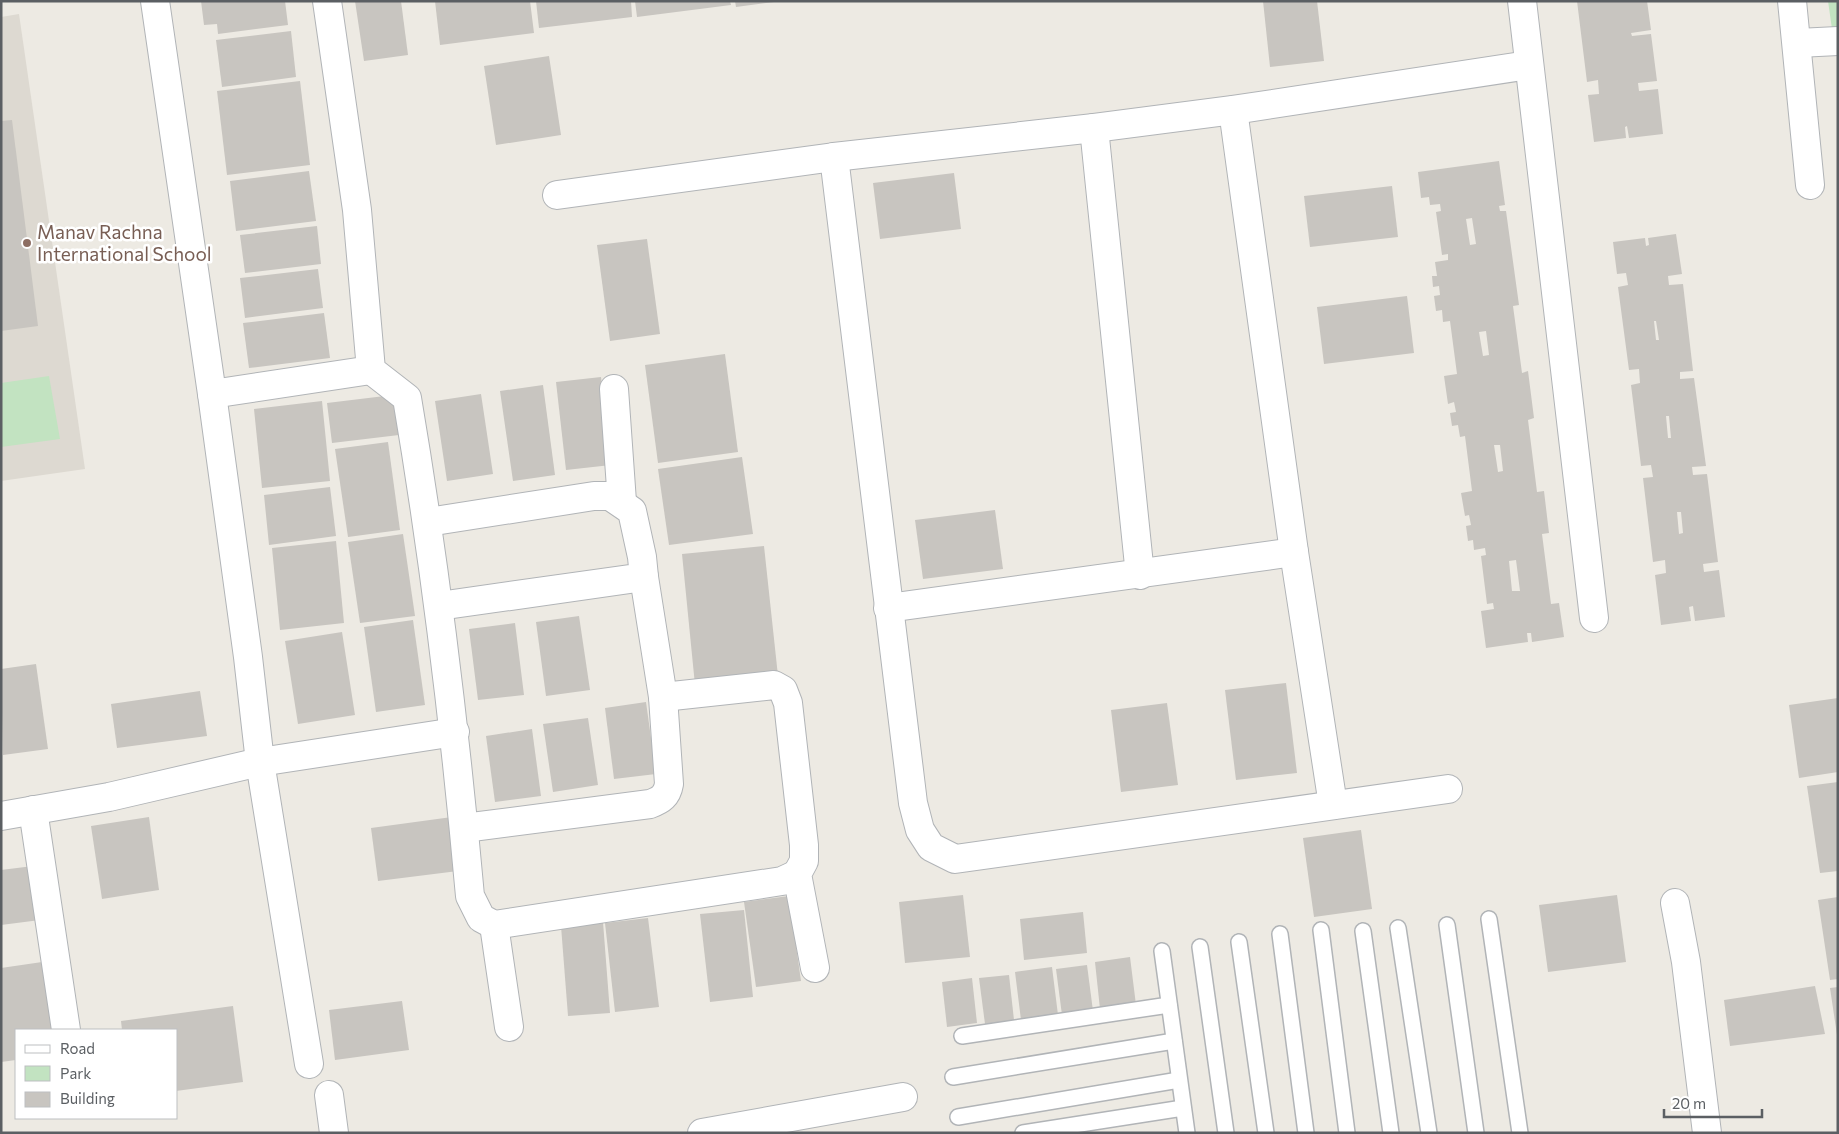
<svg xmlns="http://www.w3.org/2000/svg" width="1839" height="1134" viewBox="0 0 1839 1134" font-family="Commissioner,sans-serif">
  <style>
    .education { fill: #ddd9d1 }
    .green { fill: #c2e3c1 }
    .building { fill: #c8c5c0; fill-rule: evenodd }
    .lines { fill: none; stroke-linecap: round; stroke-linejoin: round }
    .service-casing { stroke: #b1b4b7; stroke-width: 18 }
    .minor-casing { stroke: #b1b4b7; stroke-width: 30 }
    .service { stroke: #fff; stroke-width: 15 }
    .minor { stroke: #fff; stroke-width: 28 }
    .education-dot { fill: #8d6e63; stroke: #fff; stroke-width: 2 }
    .labels { text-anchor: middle; stroke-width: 5; stroke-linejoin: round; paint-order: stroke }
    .education-label { font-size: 19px; fill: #785e54; stroke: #fff; text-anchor: start }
  </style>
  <rect width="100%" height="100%" fill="#edeae3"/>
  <polygon class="education" points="19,14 85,469 1,481 1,17"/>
  <g class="green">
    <polygon points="1828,1 1838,1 1838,35 1833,36"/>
    <polygon points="49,376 60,439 1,447 1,383"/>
  </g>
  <g class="building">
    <polygon points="201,1 285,1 288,25 218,34 217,24 204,25"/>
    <polygon points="355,1 401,1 408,55 364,61"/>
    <polygon points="435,1 530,1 534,33 440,45"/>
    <polygon points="536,1 631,1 632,17 539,28"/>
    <polygon points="635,1 730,1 731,5 637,17"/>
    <polygon points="735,1 774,1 774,2 736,7"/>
    <polygon points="1263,1 1317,1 1324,61 1270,67"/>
    <polygon points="1577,1 1647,1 1651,30 1631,33 1632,36 1651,34 1657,81 1638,83 1639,91 1658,89 1663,134 1629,138 1627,126 1625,127 1626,138 1594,142 1588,95 1599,94 1598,80 1587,82"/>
    <polygon points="291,31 296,77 222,87 216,40"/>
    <polygon points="549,56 561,135 496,145 484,66"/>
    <polygon points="300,81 310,165 227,175 217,91"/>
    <polygon points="12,120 38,326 1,331 1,121"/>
    <path d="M 1499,161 L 1505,205 L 1499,206 L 1500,211 L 1506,211 L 1519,305 L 1513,306 L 1522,373 L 1528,371 L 1534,418 L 1528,420 L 1537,492 L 1544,491 L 1549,533 L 1542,534 L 1551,604 L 1559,603 L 1564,637 L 1532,642 L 1531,633 L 1527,633 L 1528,642 L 1486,648 L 1481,611 L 1494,609 L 1493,603 L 1487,604 L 1481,556 L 1486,555 L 1485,548 L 1474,550 L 1473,540 L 1468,541 L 1466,526 L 1471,525 L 1469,515 L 1465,516 L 1461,493 L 1472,491 L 1465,436 L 1460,437 L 1458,425 L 1452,426 L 1450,413 L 1456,412 L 1454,402 L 1448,404 L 1444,376 L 1457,374 L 1450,321 L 1443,322 L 1442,310 L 1436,311 L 1434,296 L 1440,295 L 1439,286 L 1433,287 L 1432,276 L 1437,276 L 1435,262 L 1448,260 L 1448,254 L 1442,255 L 1436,212 L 1441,211 L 1440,204 L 1430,205 L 1429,197 L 1421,198 L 1418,172 ZM 1472,218 L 1476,244 L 1470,245 L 1466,219 ZM 1486,331 L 1489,355 L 1483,356 L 1479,332 ZM 1494,445 L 1500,445 L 1503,471 L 1498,472 ZM 1516,560 L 1520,591 L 1512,591 L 1509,561 Z"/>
    <polygon points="309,171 316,221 236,231 230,181"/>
    <polygon points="954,173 961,229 880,239 873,183"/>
    <polygon points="1392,186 1398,237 1310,247 1304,196"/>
    <polygon points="317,226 321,264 245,273 240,235"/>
    <path d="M 1676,234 L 1682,274 L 1668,276 L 1669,285 L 1683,284 L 1693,371 L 1680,372 L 1680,379 L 1694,378 L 1706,466 L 1692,467 L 1693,475 L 1707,474 L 1718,562 L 1703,564 L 1704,572 L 1719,570 L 1725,617 L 1695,621 L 1693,606 L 1689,607 L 1691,621 L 1661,625 L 1655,575 L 1666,573 L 1665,560 L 1653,562 L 1643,478 L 1653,477 L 1651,465 L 1641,466 L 1631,385 L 1640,383 L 1639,369 L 1629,370 L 1618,287 L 1628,285 L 1626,273 L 1617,274 L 1613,242 L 1645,238 L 1646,246 L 1649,245 L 1648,238 ZM 1654,321 L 1656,321 L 1659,340 L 1656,340 ZM 1666,416 L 1669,416 L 1671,438 L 1668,438 ZM 1677,512 L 1681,512 L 1683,533 L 1679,534 Z"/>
    <polygon points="647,239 660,334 610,341 597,245"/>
    <polygon points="318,269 323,308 245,318 240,278"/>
    <polygon points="1407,296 1414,353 1324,364 1317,307"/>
    <polygon points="324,313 330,358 249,368 243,323"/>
    <polygon points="725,354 738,452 658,463 645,365"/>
    <polygon points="601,377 611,465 566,470 556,382"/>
    <polygon points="543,385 555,475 513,481 500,391"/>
    <polygon points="481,394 493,474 447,481 435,401"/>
    <polygon points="393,395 399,435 332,443 327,403"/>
    <polygon points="322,401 330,481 262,488 254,409"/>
    <polygon points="388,442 400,530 348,537 335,449"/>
    <polygon points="742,457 753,534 669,545 658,469"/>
    <polygon points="330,487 336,536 269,545 264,495"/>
    <polygon points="995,510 1003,569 923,579 915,520"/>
    <polygon points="403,534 415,616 360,623 348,542"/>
    <polygon points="336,541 344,623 280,630 272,548"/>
    <polygon points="764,546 778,676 695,685 682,554"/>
    <polygon points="579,616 590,690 546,696 536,622"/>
    <polygon points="413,620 425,705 376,712 364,627"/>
    <polygon points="515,623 524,695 478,700 469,629"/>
    <polygon points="342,632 355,715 298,724 285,641"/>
    <polygon points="36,664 48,749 3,755 1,669"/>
    <polygon points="1286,683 1297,773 1236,780 1225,690"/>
    <polygon points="200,691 207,736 117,748 111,704"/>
    <polygon points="1838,698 1838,772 1799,778 1789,705"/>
    <polygon points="646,702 656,774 614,779 605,708"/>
    <polygon points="1167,703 1178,785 1121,792 1111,710"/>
    <polygon points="588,718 598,785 553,792 543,724"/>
    <polygon points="532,729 541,796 495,802 486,736"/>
    <polygon points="1838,782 1838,871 1820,873 1807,786"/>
    <polygon points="149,817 159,890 102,899 91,826"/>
    <polygon points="452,817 458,871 378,881 371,828"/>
    <polygon points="1361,830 1372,909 1314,917 1303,838"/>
    <polygon points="33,866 40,920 1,925 1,870"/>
    <polygon points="963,895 970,957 905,963 899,902"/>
    <polygon points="1617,895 1626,962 1548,972 1539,905"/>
    <polygon points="789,896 801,981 756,987 744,902"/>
    <polygon points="1838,897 1838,979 1830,980 1818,900"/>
    <polygon points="744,910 753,997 710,1002 700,914"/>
    <polygon points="1083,912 1087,953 1024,960 1020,919"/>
    <polygon points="648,918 659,1007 615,1012 605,923"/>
    <polygon points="603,922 610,1013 568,1016 561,926"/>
    <polygon points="1130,957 1136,1005 1100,1009 1095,962"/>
    <polygon points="49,961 59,1030 16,1030 16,1060 1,1062 1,968"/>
    <polygon points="1087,965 1093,1011 1062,1015 1056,969"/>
    <polygon points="1052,967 1058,1015 1021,1020 1015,972"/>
    <polygon points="1009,975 1014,1020 985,1024 979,978"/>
    <polygon points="972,978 977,1023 947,1027 942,982"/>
    <polygon points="1815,986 1825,1034 1730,1046 1724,1000"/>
    <polygon points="1838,987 1838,1035 1837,1035 1830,988"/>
    <polygon points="402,1001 409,1050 335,1060 329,1010"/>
    <polygon points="233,1006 243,1082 176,1091 176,1030 122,1030 121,1021"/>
  </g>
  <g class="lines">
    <defs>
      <g id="service">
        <polyline points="1489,919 1520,1133"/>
        <polyline points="1447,925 1476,1133"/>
        <polyline points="1398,928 1429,1133"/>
        <polyline points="1321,930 1347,1133"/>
        <polyline points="1363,931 1391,1133"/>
        <polyline points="1280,934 1306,1133"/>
        <polyline points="1239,942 1266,1133"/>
        <polyline points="1200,947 1226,1133"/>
        <polyline points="1162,951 1187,1133"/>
        <polyline points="962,1036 1169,1005"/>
        <polyline points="953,1077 1174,1041"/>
        <polyline points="958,1117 1179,1080"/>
        <polyline points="1023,1133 1183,1108"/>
      </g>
      <g id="minor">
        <polyline points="155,1 212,394 248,657 260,762 309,1064"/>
        <path d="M 327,1 L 357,210 L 371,370 L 407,398 C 435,563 455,729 470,896 L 481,918 L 494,925 L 782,881 L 797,874"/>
        <polyline points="1522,1 1594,618"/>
        <polyline points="1792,1 1810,185"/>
        <polyline points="1798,43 1838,41"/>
        <polyline points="1233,110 1294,552 1333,805"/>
        <polyline points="1094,128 1140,575"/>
        <polyline points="834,157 913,803 920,830 931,847 955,859 1448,789"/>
        <polyline points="557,195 834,157 1094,128 1233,110 1529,65"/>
        <polyline points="614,389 622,502"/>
        <polyline points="212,394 371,370"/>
        <polyline points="428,522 594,496 610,496 632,511 642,557 644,577 439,606"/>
        <polyline points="888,608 1294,552"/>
        <polyline points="663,697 774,685 783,690 788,703 804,845 804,861 797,874 815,968"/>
        <polyline points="33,810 66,1030"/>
        <polyline points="1,816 109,797 260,762 455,732"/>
        <path d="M 464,828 L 650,804 C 661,800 667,796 669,784 L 663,697 L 644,577"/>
        <polyline points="1675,903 1686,962 1707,1133"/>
        <polyline points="494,925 509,1027"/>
        <polyline points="329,1095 334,1133"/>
        <polyline points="702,1133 903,1097"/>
      </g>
    </defs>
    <use href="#service" class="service-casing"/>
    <use href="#minor" class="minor-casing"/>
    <use href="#service" class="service"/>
    <use href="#minor" class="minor"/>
  </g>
  <circle class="education-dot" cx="27" cy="243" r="5"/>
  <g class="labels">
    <g class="education-label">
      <text x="37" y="239">Manav Rachna<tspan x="37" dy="22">International School</tspan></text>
    </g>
  </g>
  <rect width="1839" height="1134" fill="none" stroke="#5b5f63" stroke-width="5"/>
  <rect x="15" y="1029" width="162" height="90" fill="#ffffff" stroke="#bdbfc1"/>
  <rect x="25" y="1045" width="25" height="8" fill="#ffffff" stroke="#bdbfc1"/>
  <text x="60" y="1054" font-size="15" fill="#5b5f63">Road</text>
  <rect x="25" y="1066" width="25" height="15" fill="#c2e3c1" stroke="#bdbfc1"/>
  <text x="60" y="1079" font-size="15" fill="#5b5f63">Park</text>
  <rect x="25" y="1092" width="25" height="15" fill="#c8c5c0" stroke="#bdbfc1"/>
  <text x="60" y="1104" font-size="15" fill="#5b5f63">Building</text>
  <path d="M1664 1109v8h98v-8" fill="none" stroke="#5b5f63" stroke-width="2.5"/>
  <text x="1672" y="1109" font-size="15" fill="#5b5f63" stroke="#ffffff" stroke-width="4" paint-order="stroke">20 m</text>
</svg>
